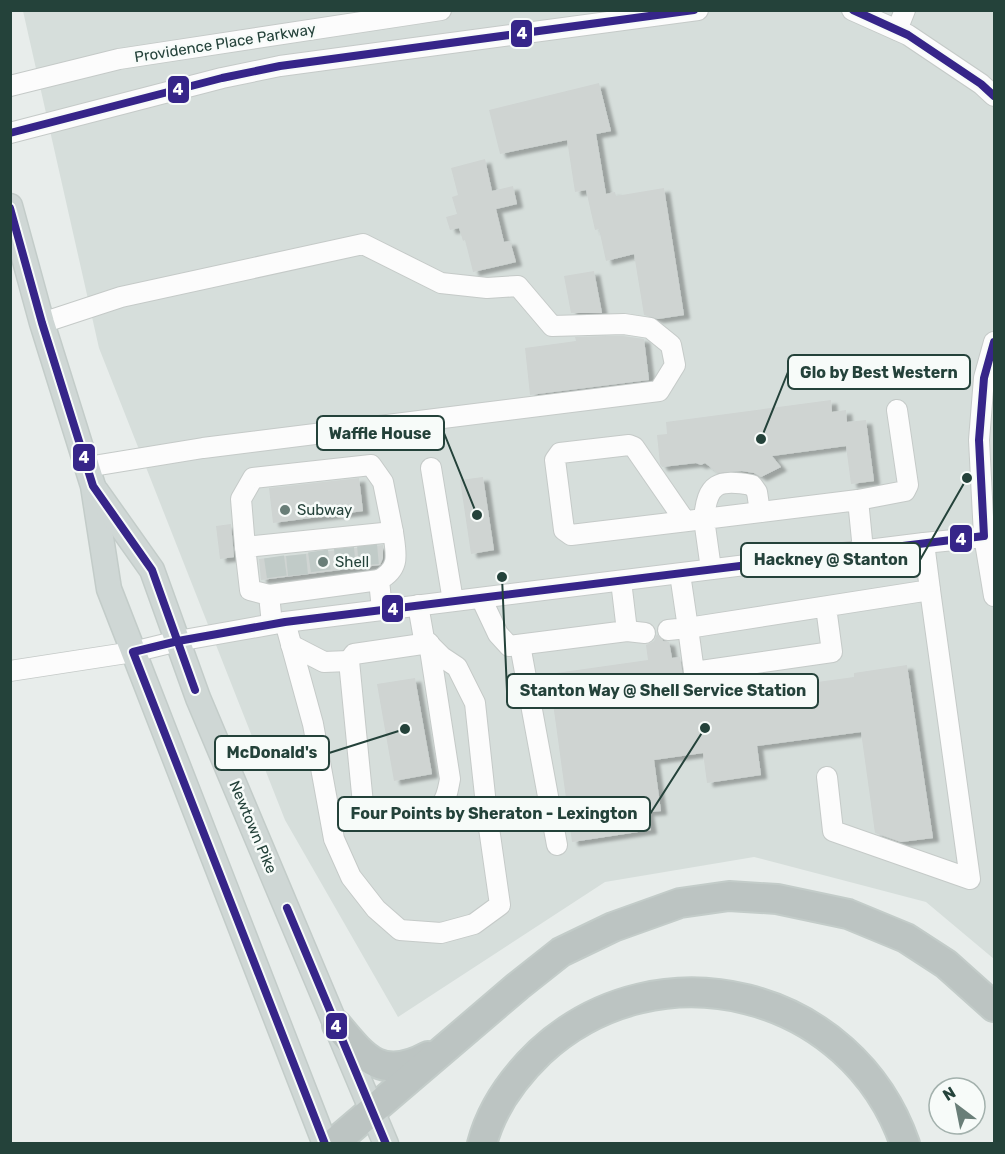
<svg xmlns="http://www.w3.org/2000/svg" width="1005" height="1154" viewBox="0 0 1005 1154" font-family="Rubik,sans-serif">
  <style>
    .built { fill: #d6dedb }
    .building { fill: #cfd4d2; filter: url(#shadow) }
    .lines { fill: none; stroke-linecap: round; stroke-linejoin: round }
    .minor-tunnel { stroke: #c1cbc8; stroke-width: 20; stroke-dasharray: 20 10; stroke-linecap: butt }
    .minor-casing { stroke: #c5cac8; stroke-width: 22 }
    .major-casing { stroke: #c3ccc9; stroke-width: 27 }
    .highway-casing { stroke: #c3ccc9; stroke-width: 32 }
    .minor { stroke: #fcfcfc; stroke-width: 20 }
    .major { stroke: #cfd7d5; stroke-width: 24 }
    .highway { stroke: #bcc4c2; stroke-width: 28 }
    .bus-1-casing { stroke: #f7fbf9; stroke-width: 12 }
    .bus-1 { stroke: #362589; stroke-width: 8 }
    .poi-dot { fill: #697e78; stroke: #f7fbf9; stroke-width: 2 }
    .labels { text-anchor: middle; stroke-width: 5; stroke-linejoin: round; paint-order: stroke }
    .street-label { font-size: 15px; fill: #24423a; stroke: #f7fbf9 }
    .poi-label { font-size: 15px; fill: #24423a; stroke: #f7fbf9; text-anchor: start }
    .leader { fill: none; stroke: #24423a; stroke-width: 2 }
    .callout-dot { fill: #24423a; stroke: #f7fbf9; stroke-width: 2 }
    .callout { fill: #f7fbf9; stroke: #24423a; stroke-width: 2 }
    .callout-label { font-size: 16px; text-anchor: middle; font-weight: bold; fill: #24423a }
    .line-badge { stroke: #f7fbf9; stroke-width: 2 }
    .badge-label { font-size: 16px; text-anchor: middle; font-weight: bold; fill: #fff }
  </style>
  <defs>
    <filter id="shadow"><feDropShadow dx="6" dy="4" stdDeviation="1.5" flood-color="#0004"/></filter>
  </defs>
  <rect width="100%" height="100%" fill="#e8edeb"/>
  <polygon class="built" points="23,11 994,11 994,959 926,902 754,857 605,882 398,1017 285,820 99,348"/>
  <g class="building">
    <polygon points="599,83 611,131 596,134 606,194 615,192 616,196 664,188 684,315 658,319 644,315 634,254 606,261 599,229 595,230 586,190 575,192 567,140 500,154 489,110"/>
    <polygon points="485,159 492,191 513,186 517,204 496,209 504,242 510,241 516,262 473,272 465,240 463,241 459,228 450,230 446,217 457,214 452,197 458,195 451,168"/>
    <polygon points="594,271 602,313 571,313 564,276"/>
    <polygon points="606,336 623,336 644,339 649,380 530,395 525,348 576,341 575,337"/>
    <polygon points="831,400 832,412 846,410 847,422 866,420 874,481 851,484 846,446 772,456 781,467 761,477 754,473 742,471 718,473 705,463 701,465 696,463 662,467 660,464 657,435 667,434 666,422"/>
    <polygon points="483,477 494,550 471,554 460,480"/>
    <polygon points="359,478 363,511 273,523 269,488"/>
    <polygon points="231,524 234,557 220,559 216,526"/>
    <polygon points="383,545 383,558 380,565 261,580 259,559"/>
    <polygon points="657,634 663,641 669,642 672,658 680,657 687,700 854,677 854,673 907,665 933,838 901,842 875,833 861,732 757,746 761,775 707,783 703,753 654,760 661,811 648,812 651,830 572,842 549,674 648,660 646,645 654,641"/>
    <polygon points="415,678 432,774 394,781 377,684"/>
  </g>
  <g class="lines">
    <g class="minor-tunnel">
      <polyline points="367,545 369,566"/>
      <polyline points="344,548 346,569"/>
      <polyline points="318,551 321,572"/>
      <polyline points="296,555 298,575"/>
      <polyline points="274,557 277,578"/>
    </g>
    <defs>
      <g id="minor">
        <polyline points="852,10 908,35 981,84 994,96"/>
        <polyline points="897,30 905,10"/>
        <polyline points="10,86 119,59 441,10"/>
        <polyline points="10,133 222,78 280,66 698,10"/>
        <polyline points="42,323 121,297 363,244 441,283 487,288 518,286 552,326 624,324 650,328 671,345 675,365 659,391 203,448 87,467"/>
        <polyline points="994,342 984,378 979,440 984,536 994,596"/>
        <polyline points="431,468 453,601"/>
        <polyline points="858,500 905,491 908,485 897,410"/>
        <path d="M 685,521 L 634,447 L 629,445 L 560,453 L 555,460 L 564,530 L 571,535 L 704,519 C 707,483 718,479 752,485 L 757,492 L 760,512"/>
        <polyline points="245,547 241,499 253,478 371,465 383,482 393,532"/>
        <polyline points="711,569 704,519 858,500 863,550"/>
        <polyline points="269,595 379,580"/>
        <polyline points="481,598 498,634 509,646 627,631 621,581"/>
        <polyline points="826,607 832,652 694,672 688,628 930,590 924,543"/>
        <polyline points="285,622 313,724 334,839 351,877 376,909 400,930 441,933 474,924 500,905 487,814 475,703 457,667 442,657 424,639 418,605"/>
        <path d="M 272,624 L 269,595 L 250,590 L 245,547 L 393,532 C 396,554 401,568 379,580 L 382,610"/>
        <polyline points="668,630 688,628 680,574"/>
        <polyline points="627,631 645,633"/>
        <path d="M 429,643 L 450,779 C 448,789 447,799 440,806 C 434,813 427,814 419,816 C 394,823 382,824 363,804 L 349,661 L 354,654 Z"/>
        <polyline points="291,645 324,662 349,661"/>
        <polyline points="520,645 557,845"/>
        <polyline points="10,671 133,652 178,641 285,622 924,543 994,536"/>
        <polyline points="827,777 833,831 970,879 930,590"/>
      </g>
      <g id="major">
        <polyline points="10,206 42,323 93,486 109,589 325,1144"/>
        <polyline points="96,491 152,570 198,698 386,1144"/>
      </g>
      <g id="highway">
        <path d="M 337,1025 C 365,1059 382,1081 428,1056"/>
        <polyline points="333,1144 518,986 561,952 613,927 680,903 729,896 777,899 848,914 906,938 946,964 994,1007"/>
        <path d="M 482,1144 C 491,1109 514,1077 540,1052 C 659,942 852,991 905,1144"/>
      </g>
    </defs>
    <use href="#minor" class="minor-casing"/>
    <use href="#major" class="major-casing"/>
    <use href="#highway" class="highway-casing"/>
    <use href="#minor" class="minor"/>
    <use href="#major" class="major"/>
    <use href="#highway" class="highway"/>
    <defs>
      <g id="bus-1">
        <polyline points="853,10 908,35 981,84 994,96"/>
        <polyline points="10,133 222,78 280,66 694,10"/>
        <polyline points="10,208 42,323 93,486 152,570 195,690"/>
        <polyline points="287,908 386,1144"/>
        <polyline points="325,1144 133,652 178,641 285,622 984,536 979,440 984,378 994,342"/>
      </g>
    </defs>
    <use href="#bus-1" class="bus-1-casing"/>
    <use href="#bus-1" class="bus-1"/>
  </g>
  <g class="poi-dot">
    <circle cx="285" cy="510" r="6"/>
    <circle cx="323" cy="562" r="6"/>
  </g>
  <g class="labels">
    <g class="street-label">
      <text transform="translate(225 43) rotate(-9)" y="5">Providence Place Parkway</text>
      <text transform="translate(253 827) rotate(67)" y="5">Newtown Pike</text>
    </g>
    <g class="poi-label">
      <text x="297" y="515">Subway</text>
      <text x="335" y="567">Shell</text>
    </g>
  </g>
  <path class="leader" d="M761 439L788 372M477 515L444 433M967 478L920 560M502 577L507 691M405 729L329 753M705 728L650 814"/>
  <g class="callout-dot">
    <circle cx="761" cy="439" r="6"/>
    <circle cx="477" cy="515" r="6"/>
    <circle cx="967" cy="478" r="6"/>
    <circle cx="502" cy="577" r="6"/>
    <circle cx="405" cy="729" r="6"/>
    <circle cx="705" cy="728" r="6"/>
  </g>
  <g class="callout">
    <rect x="788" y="355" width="182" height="34" rx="6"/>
    <rect x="317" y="416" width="127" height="34" rx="6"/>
    <rect x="741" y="543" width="179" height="34" rx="6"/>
    <rect x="507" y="674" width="311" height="34" rx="6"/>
    <rect x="215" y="736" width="114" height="34" rx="6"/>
    <rect x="338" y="797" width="312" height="34" rx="6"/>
  </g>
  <g class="callout-label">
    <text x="879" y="378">Glo by Best Western</text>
    <text x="380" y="439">Waffle House</text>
    <text x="831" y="565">Hackney @ Stanton</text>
    <text x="663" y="696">Stanton Way @ Shell Service Station</text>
    <text x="272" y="758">McDonald's</text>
    <text x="494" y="819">Four Points by Sheraton - Lexington</text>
  </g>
  <g class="line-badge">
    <rect x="510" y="19" width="23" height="29" rx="6" fill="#362589"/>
    <rect x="167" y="75" width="23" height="29" rx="6" fill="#362589"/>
    <rect x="72" y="443" width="24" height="29" rx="6" fill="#362589"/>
    <rect x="949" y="524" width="24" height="29" rx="6" fill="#362589"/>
    <rect x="381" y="594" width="23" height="29" rx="6" fill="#362589"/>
    <rect x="325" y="1012" width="23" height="28" rx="6" fill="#362589"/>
  </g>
  <g class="badge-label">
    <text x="522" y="39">4</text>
    <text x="178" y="95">4</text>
    <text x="84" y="463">4</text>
    <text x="961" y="545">4</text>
    <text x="393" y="615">4</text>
    <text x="336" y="1032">4</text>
  </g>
  <rect width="1005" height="1154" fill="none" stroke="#24423a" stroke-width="24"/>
  <g transform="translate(957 1106) rotate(328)"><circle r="28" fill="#f7fbf9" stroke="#a3b1ad" stroke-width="1.5"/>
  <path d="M0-4.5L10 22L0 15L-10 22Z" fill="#697e78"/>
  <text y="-9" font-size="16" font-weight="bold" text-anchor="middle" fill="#24423a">N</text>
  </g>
</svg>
